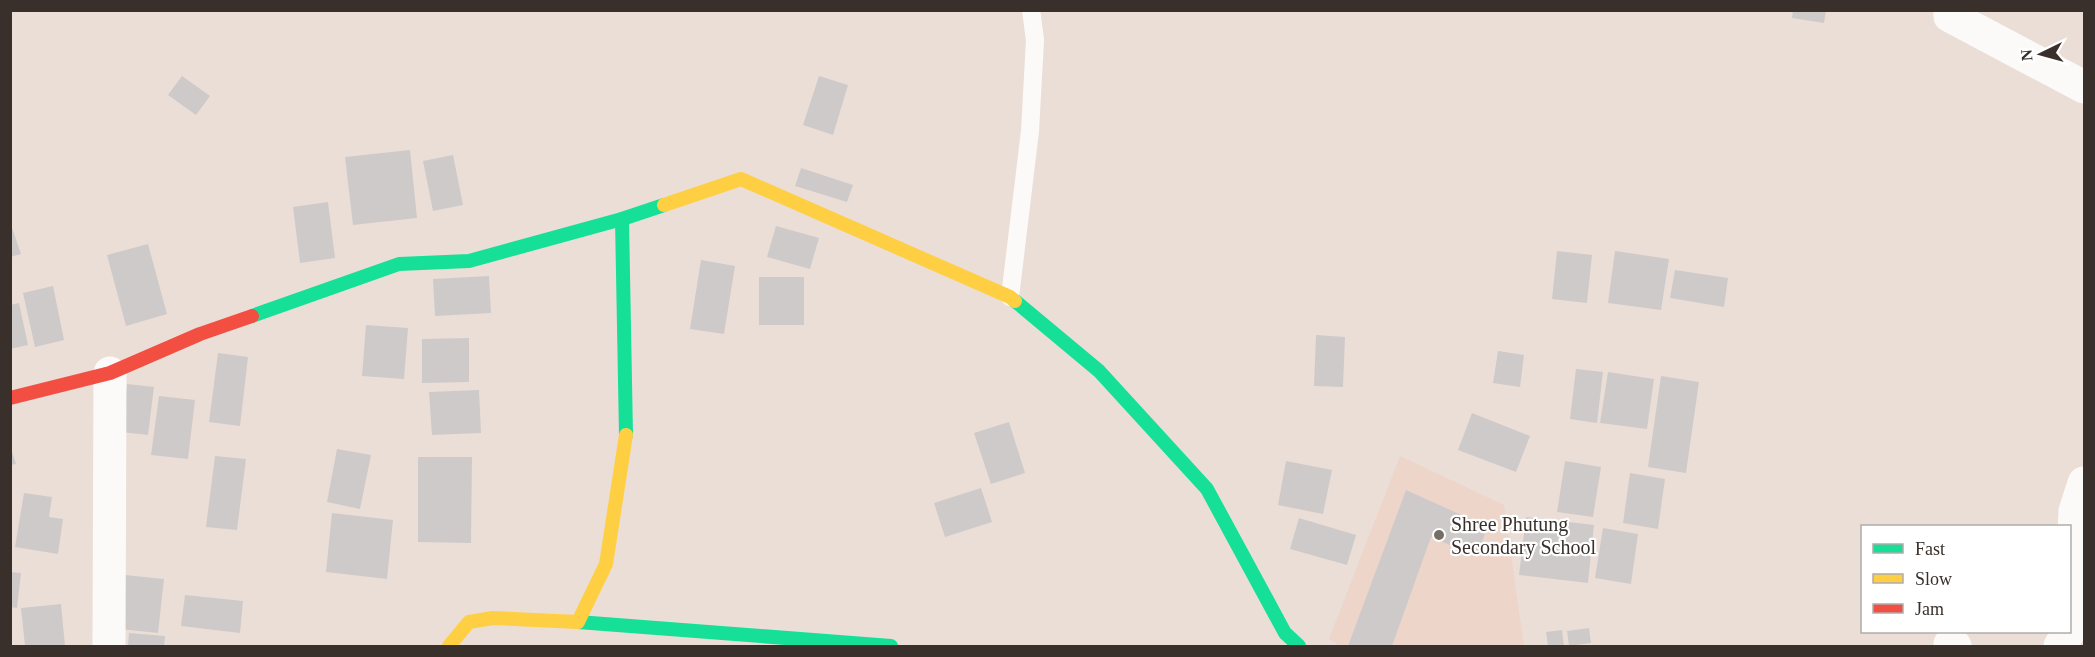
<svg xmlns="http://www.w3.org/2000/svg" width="2095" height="657" viewBox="0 0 2095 657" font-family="Georgia,serif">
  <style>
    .built { fill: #edd5ca }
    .building { fill: #cecaca }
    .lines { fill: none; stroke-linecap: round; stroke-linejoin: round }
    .lane { stroke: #fcfaf9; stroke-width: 18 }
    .street { stroke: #fcfaf9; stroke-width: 33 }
    .fast { stroke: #16e098; stroke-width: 14 }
    .slow { stroke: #ffcf43; stroke-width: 14 }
    .jam { stroke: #f24e42; stroke-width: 14 }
    .poi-dot { fill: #776d67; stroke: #fff; stroke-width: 2 }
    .labels { text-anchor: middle; stroke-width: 4.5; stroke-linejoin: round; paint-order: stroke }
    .poi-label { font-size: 20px; fill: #39302b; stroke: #fff; text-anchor: start }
  </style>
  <rect width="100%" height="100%" fill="#ebded7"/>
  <polygon class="built" points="1400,456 1504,505 1524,646 1339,646 1329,639"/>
  <g class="building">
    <polygon points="1793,10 1826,10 1824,23 1792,18"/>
    <polygon points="182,76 210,96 196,115 168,95"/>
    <polygon points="819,76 848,85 833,135 803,125"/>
    <polygon points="410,150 417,218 353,225 345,157"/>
    <polygon points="453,155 463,205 433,211 423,161"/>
    <polygon points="801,168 853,185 847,202 795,186"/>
    <polygon points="328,202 335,258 300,263 293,207"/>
    <polygon points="10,222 21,254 10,257"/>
    <polygon points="776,226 819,238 810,269 767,257"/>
    <polygon points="148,244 167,314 126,326 107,255"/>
    <polygon points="1557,251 1592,255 1587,303 1552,299"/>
    <polygon points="1615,251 1669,259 1661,310 1608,303"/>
    <polygon points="701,260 735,266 724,334 690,329"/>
    <polygon points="1675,270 1728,278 1724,307 1670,298"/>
    <polygon points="489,276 491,313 435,316 433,279"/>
    <rect x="759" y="277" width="45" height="48"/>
    <polygon points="53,286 64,340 35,347 23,293"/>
    <polygon points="19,303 28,345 10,349 10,305"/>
    <polygon points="366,325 408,328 404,379 362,376"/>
    <polygon points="1316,335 1345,337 1343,387 1314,386"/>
    <polygon points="469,338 469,382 422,383 422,339"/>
    <polygon points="1498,351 1524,355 1520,387 1493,383"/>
    <polygon points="218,353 248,357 240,426 209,422"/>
    <polygon points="1576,369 1603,372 1597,423 1570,419"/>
    <polygon points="1608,372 1654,379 1647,429 1600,423"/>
    <polygon points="1661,376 1699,382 1686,473 1648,467"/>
    <polygon points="127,384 154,387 148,435 121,432"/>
    <polygon points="479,390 481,433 432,435 429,392"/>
    <polygon points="159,396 195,400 188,459 151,455"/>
    <polygon points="1472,413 1530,436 1516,472 1458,450"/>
    <polygon points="1009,422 1025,473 991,484 974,433"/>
    <polygon points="10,446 16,464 10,465"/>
    <polygon points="337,449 371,455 360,509 327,502"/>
    <polygon points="215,456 246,459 237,530 206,527"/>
    <polygon points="418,457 472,457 471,543 418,542"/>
    <polygon points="1286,461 1332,470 1323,514 1278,505"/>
    <polygon points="1565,461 1601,467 1593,517 1557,512"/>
    <polygon points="1630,473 1665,479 1658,529 1623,523"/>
    <polygon points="981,488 992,522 945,537 934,503"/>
    <polygon points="1406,490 1488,527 1476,556 1431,537 1392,646 1348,646"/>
    <polygon points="24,493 52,497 49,517 63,519 58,554 15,547"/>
    <polygon points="332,513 393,520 387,579 326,572"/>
    <polygon points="1526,517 1594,525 1588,583 1519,575"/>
    <polygon points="1299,518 1356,535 1347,565 1290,549"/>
    <polygon points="1603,528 1638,534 1631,584 1595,578"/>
    <polygon points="10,572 21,573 17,608 10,607"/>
    <polygon points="125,575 164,579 158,633 120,629"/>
    <polygon points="185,595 243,601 240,633 181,626"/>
    <polygon points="61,604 65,646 25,646 21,608"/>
    <polygon points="1589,628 1591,643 1569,646 1567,631"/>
    <polygon points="1562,630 1564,646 1548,646 1546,632"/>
    <polygon points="129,633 165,636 164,646 128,646"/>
  </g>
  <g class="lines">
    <polyline class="lane" points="1010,297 1030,131 1035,40 1031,10"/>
    <g class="street">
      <polyline points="1950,10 1950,16 2084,87"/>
      <polyline points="2070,616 2075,511 2084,483"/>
      <polyline points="1950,644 1955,646"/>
      <polyline points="109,646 110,373"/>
      <polyline points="2060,646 2069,632"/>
    </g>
    <g class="fast">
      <polyline points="622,219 626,435"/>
      <polyline points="1015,301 1099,371 1207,489 1285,633 1299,646"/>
      <polyline points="252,316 399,264 469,261 622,219 664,205"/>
      <polyline points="578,622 891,646"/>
    </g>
    <g class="slow">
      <polyline points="664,205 741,179 1010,297 1015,301"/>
      <polyline points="449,646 469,622 493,618 578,622 606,564 626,435"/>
    </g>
    <polyline class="jam" points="10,398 110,373 200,334 252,316"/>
  </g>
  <circle class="poi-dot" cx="1439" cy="535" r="6"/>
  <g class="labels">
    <g class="poi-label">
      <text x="1451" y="531">Shree Phutung<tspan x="1451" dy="23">Secondary School</tspan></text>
    </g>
  </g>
  <rect width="2095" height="657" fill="none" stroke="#39302b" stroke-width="24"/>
  <rect x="1861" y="525" width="210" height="108" fill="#ffffff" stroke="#b0acaa" stroke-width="1.5"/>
  <rect x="1873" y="544" width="30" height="9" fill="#16e098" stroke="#b0acaa" stroke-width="1.5"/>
  <text x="1915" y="555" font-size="18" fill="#39302b">Fast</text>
  <rect x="1873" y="574" width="30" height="9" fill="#ffcf43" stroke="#b0acaa" stroke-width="1.5"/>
  <text x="1915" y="585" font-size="18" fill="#39302b">Slow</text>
  <rect x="1873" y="604" width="30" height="9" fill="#f24e42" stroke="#b0acaa" stroke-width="1.5"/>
  <text x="1915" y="615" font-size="18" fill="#39302b">Jam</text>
  <g transform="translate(2041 54) rotate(265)" stroke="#ffffff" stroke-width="4.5" paint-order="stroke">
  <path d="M0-4.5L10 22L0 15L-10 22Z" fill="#39302b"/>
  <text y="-9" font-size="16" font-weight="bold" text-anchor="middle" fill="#39302b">N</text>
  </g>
</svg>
